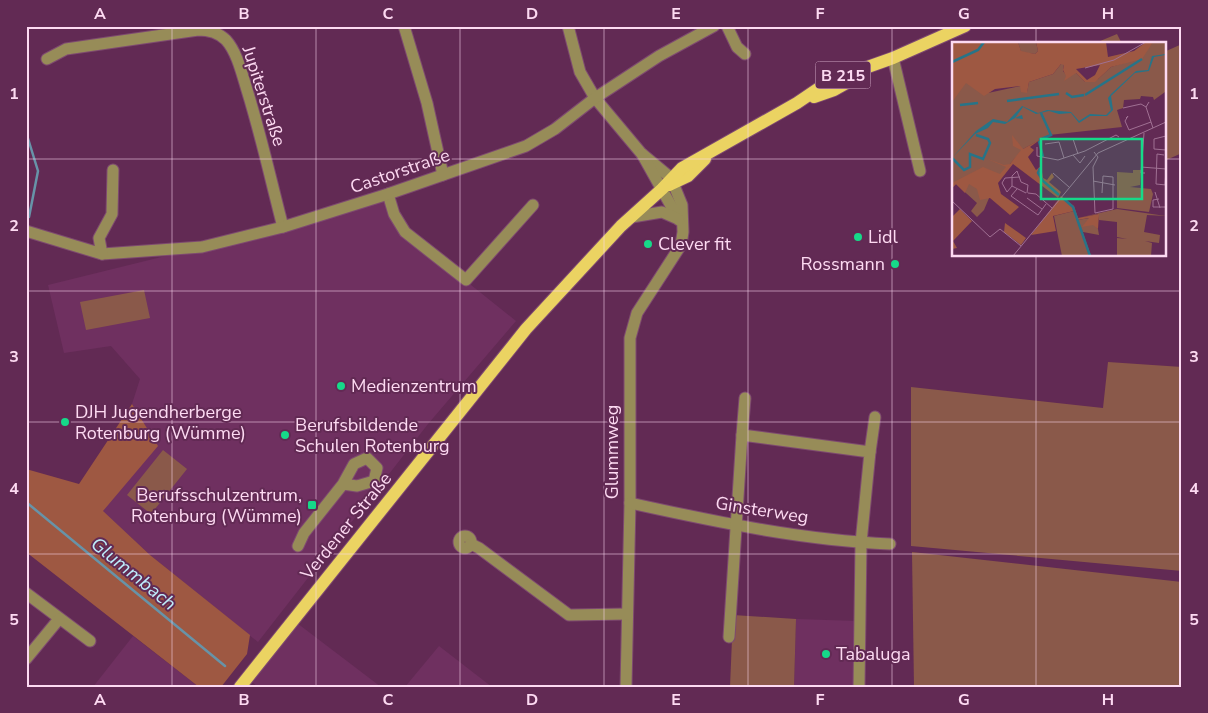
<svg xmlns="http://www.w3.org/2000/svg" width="1208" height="713" viewBox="0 0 1208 713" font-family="'Nunito Sans',sans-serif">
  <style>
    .built { fill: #6f3060 }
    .green { fill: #8a594a }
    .forest { fill: #9e5842 }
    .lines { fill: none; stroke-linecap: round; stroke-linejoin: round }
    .stream { stroke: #6793a8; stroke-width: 2.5 }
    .minor-casing { stroke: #7e4a70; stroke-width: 13 }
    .major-casing { stroke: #7e4a70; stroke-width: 14 }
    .minor { stroke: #978c58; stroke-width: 11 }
    .major { stroke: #ebd362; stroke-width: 12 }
    .grid { fill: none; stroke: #fddaf2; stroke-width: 1; stroke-opacity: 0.55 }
    .poi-dot { fill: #16d989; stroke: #622a54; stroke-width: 2 }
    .labels { text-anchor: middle; stroke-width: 4; stroke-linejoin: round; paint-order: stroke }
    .shield { fill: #622a54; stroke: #cea5c3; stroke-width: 1 }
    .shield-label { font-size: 16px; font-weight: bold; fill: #fddaf2 }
    .street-label { font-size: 18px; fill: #fddaf2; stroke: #622a54 }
    .poi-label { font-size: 18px; fill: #fddaf2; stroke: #622a54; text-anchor: start }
    .water-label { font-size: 19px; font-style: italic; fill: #bdecfa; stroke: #622a54 }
    .inset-river { fill: none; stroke: #277488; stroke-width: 2.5 }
    .inset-road { fill: none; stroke: #a07093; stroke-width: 1 }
    .view { fill: #16d989; fill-opacity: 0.15; stroke: #16d989; stroke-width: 2.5 }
    .inset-edge { fill: none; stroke: #fddaf2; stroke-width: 2.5 }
    .neatline { fill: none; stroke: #fddaf2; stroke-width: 2 }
    .grid-label { font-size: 16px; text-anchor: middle; font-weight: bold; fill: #fddaf2 }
  </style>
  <rect width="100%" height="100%" fill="#622a54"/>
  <g class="built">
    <polygon points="388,194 405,232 516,321 428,424 258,642 150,555 102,511 157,446 132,404 140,379 111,346 64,353 48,285 283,227"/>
    <polygon points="796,619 857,621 856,687 794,687"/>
    <polygon points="293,620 381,687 258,687 247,678"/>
    <polygon points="133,636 199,687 93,687"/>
    <polygon points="439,646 492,687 405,687"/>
  </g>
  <g class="green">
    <polygon points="1117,34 1122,44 1093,44"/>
    <polygon points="1182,44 1182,153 1164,161 1164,52"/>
    <polygon points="144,290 150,318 86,330 80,302"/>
    <polygon points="1108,362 1182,367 1182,571 911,546 911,387 1103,408"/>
    <polygon points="163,450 187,469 151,514 127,495"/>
    <polygon points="912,552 1182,582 1182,687 914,687"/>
    <polygon points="733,615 796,619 794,687 730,687"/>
  </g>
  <polygon class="forest" points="132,404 158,446 103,511 150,555 250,635 247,654 221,687 199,687 26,552 26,469 79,484"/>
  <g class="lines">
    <g class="stream">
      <polyline points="26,132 38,171 29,217"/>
      <polyline points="26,502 225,666"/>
    </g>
    <defs>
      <g id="minor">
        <polyline points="404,26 427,103 443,175"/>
        <polyline points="568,26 580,72 595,98 641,153 671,178 682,205 683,232 681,245 637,313 630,338 630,503 626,687"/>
        <polyline points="727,26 737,47 745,54"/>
        <polyline points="893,58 920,171"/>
        <path d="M 47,59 L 66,49 L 198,30 C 208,30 219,33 226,40 C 237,52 242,74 247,90 C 261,135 271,181 283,227"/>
        <polyline points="642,154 679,220"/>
        <polyline points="388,194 394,214 405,232 466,280 533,205"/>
        <polyline points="632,217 662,212 678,219"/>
        <polyline points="26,231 102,254 202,247 283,227 388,194 526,146 555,129 595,98 659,56 714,26"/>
        <polyline points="102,254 99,238 112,214 113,170"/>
        <polyline points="742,435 745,398"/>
        <polyline points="870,452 875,417"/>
        <path d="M 630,503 C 716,522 802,540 890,544"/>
        <circle cx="465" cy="542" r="6"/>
        <polyline points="471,544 479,548 569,615 627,614"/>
        <polyline points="298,546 304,533 343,484 354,464 367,458 377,468 374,481 357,486 343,484"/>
        <polyline points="26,593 90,641"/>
        <polyline points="729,637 742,435 870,452 861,543 859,687"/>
        <polyline points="26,659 59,619"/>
      </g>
      <g id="major">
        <polyline points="814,97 834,90 859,76"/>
        <polyline points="669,185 688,176 705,159"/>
        <polyline points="240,687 526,329 621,226 662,189 682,168 797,103 831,80 893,58 965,26"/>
      </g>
    </defs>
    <use href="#minor" class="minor-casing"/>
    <use href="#major" class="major-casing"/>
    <use href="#minor" class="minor"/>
    <use href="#major" class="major"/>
  </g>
  <path class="grid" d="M 172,26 L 172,687M 316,26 L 316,687M 460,26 L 460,687M 604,26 L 604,687M 748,26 L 748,687M 892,26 L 892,687M 1036,26 L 1036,44M 26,159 L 953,159M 1164,159 L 1182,159M 1036,255 L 1036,687M 26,291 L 1182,291M 26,422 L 1182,422M 26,554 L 1182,554"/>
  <g class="poi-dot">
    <circle cx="858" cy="237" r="5"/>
    <circle cx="648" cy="244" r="5"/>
    <circle cx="895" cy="264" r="5"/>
    <circle cx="341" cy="386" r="5"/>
    <circle cx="65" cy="422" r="5"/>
    <circle cx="285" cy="435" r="5"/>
    <rect x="307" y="500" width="10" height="10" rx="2.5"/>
    <circle cx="826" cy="654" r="5"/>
  </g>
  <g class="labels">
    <rect class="shield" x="815.5" y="61.5" width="55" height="27" rx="4"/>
    <g class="shield-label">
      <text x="843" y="81">B 215</text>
    </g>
    <g class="street-label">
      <text transform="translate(264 96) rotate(72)" y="6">Jupiterstraße</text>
      <text transform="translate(400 171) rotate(-19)" y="6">Castorstraße</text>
      <text transform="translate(612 452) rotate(-90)" y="6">Glummweg</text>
      <text transform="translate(762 510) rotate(9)" y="6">Ginsterweg</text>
      <text transform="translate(346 526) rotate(-51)" y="6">Verdener Straße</text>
    </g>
    <g class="poi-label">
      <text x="868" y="243">Lidl</text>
      <text x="658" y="250">Clever fit</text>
      <text x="885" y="270" text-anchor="end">Rossmann</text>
      <text x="351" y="392">Medienzentrum</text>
      <text x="75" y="418">DJH Jugendherberge<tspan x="75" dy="21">Rotenburg (Wümme)</tspan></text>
      <text x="295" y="431">Berufsbildende<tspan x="295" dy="21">Schulen Rotenburg</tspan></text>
      <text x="302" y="501" text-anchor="end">Berufsschulzentrum,<tspan x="302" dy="21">Rotenburg (Wümme)</tspan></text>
      <text x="836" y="660">Tabaluga</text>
    </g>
    <g class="water-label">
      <text transform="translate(134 573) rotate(39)" y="7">Glummbach</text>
    </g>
  </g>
  <g transform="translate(952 42)">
    <rect width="214" height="214" fill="#622a54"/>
    <path d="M 66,0 L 84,0 L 86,9 L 83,12 L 69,10 ZM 201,0 L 214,0 L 213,50 L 202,58 L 201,55 L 189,54 L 188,57 L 172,58 L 171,66 L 165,68 L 170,85 L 97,93 L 71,107 L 45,137 L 32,168 L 25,175 L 19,169 L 25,161 L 4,142 L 0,146 L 0,57 L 10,42 L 15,40 L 36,51 L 68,44 L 75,50 L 77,40 L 101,32 L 109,22 L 112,22 L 111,29 L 115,34 L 115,22 L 133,40 L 146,37 L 159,25 L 187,16 ZM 181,128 L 189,128 L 188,143 L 178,145 L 199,147 L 201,152 L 197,170 L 165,166 L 165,130 L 181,131 ZM 165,167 L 214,174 L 195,173 L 192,190 L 208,193 L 207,201 L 193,199 L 200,201 L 199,214 L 165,214 L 165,196 L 175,197 L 165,195 L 165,180 L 147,178 L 146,172 L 126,176 ZM 122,169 L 125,178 L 138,176 L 146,187 L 147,193 L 131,190 L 129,185 L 139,214 L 110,214 L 102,174 Z" fill="#8a594a"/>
    <path d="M 0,0 L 66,0 L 69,9 L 83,12 L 86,9 L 84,0 L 154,0 L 156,15 L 182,9 L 194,0 L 201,0 L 190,17 L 159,25 L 143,40 L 133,40 L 124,31 L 112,39 L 114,34 L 111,28 L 112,23 L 109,22 L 101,32 L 77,40 L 75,51 L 69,50 L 68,44 L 43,47 L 32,54 L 14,41 L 0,60 ZM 148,23 L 143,33 L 135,38 L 124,27 ZM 60,93 L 71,107 L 89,97 L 78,105 L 82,108 L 76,115 L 84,128 L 89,124 L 91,136 L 95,138 L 100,131 L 102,135 L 97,140 L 109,150 L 106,156 L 61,122 L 46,141 L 49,152 L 67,165 L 58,173 L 38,156 L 28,158 L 25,147 L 17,142 L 13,151 L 4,142 L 0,146 L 0,141 L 31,125 L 48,132 L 54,125 L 33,116 L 52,123 L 58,122 L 69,108 L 61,104 ZM 109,154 L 122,164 L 126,176 L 147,172 L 146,187 L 141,183 L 130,185 L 137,176 L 125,178 L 122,169 L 101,174 L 104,189 L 79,193 ZM 8,167 L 20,179 L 1,199 L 5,206 L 0,207 L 0,175 ZM 53,181 L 74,196 L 69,203 L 52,190 Z" fill="#9e5842" fill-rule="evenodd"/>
    <path d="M 214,12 L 213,13 L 202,15 L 197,29 L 183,31 L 159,54 L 161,68 L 155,74 L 138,74 L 127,81 L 119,71 L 107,72 L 97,69 L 84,72 L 71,65 L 63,76 L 70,73 L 71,77 L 63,76 L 53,82 L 41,80 L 36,86 L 23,92 L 0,116 L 24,89 L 41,77 L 55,80 L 70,64 L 86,71 L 95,68 L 119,70 L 127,79 L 138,72 L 154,73 L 159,68 L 156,56 L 159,52 L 184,29 L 196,28 L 200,14 Z" fill="#277488"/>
    <path class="inset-river" d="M 0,20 L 26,8 L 32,0M 114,51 L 120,55 L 132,53M 133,53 L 190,17M 55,59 L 107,52M 8,63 L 26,61M 87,98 L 99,93 L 89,71M 87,99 L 91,115M 0,116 L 12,128 L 18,125 L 18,112 L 31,117 L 38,101 L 36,97 L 24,93M 88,126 L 86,131 L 91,139 L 107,153M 112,157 L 121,165 L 138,214"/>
    <path class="inset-road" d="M 133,26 L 162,18 L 194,0M 197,60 L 194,65 L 201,86M 171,66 L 189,62 L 194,65M 174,76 L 176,74 L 173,79 L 177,88 L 199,80M 192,91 L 189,131 L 193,131M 214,94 L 202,97 L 202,107 L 214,108M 121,97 L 126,112M 93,102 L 107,100 L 112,116M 85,105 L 85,114 L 106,118 L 133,109 L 164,93 L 167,95M 142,110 L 146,115 L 141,125 L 143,171 L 161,167 L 161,135 L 151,134 L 150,151M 121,113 L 128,121 L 133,114M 212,113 L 205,112 L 204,142 L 214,143M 189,125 L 214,127 L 213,143M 101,131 L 117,145M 141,139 L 163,143M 60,144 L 55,150 L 50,141 L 53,136 L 68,135M 65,147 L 59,154 L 86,173 L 94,162M 203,150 L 208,166M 74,151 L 60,144 L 60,134 L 65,129 L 69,140 L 76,143 L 75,151M 76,151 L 84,152 L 100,166M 75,156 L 90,167M 207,157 L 201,158 L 201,165 L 214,165M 0,159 L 38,195 L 48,187 L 69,204M 61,214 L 146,111 L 214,80"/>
    <path class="view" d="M 89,97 L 190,97 L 190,157 L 89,157 Z"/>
    <rect width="214" height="214" class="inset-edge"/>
  </g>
  <rect width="1208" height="713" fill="none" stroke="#622a54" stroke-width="55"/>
  <rect x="28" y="28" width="1152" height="658" class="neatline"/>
  <g class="grid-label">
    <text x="100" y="19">A</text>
    <text x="244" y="19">B</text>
    <text x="388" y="19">C</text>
    <text x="532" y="19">D</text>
    <text x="676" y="19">E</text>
    <text x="820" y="19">F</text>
    <text x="964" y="19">G</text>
    <text x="1108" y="19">H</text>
    <text x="14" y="99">1</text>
    <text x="1194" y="99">1</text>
    <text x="14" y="231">2</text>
    <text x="1194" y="231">2</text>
    <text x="14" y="362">3</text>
    <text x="1194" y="362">3</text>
    <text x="14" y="494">4</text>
    <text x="1194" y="494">4</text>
    <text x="14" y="625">5</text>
    <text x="1194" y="625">5</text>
    <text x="100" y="705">A</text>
    <text x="244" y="705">B</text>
    <text x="388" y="705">C</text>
    <text x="532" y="705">D</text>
    <text x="676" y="705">E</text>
    <text x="820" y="705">F</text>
    <text x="964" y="705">G</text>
    <text x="1108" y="705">H</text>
  </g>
</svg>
